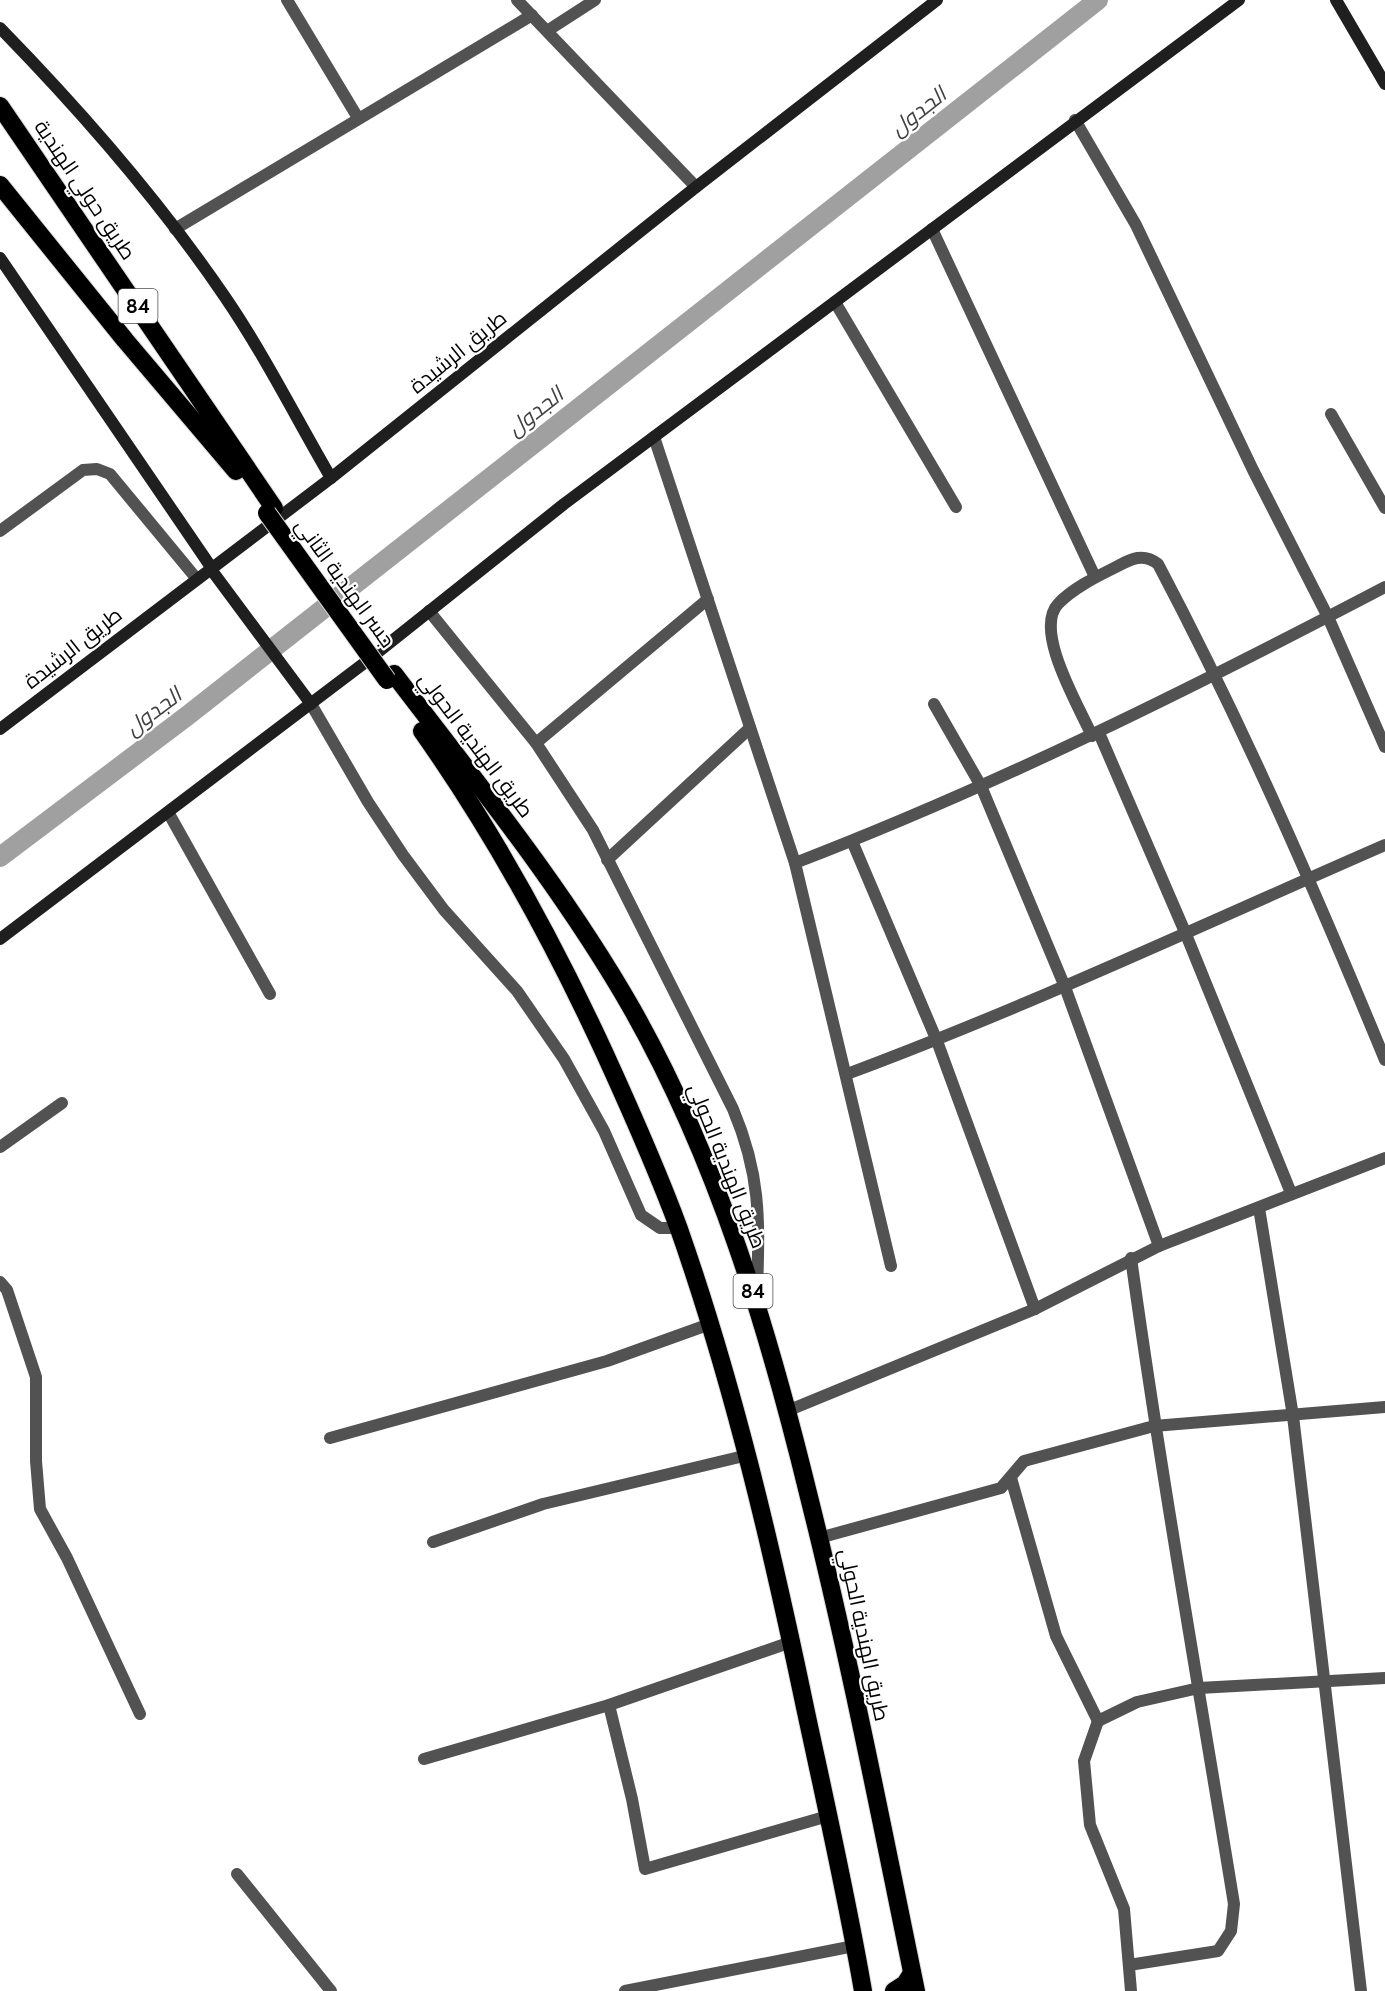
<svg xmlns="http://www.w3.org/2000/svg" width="1385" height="1991" viewBox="0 0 1385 1991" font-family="Cabin,Cairo,sans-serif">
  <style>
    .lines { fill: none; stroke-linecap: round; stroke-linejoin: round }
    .canal { stroke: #a0a0a0; stroke-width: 20 }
    .highway-casing { stroke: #dbdbdb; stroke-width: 20 }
    .street { stroke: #525252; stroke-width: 12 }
    .secondary { stroke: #1f1f1f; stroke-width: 12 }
    .highway { stroke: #000; stroke-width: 18 }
    .highway-bridge-casing { stroke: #dbdbdb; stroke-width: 20; stroke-linecap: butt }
    .highway-bridge { stroke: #000; stroke-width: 18 }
    .labels { text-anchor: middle; stroke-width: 4.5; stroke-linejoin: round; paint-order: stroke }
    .shield { fill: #fff; stroke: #4c4c4c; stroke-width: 1.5 }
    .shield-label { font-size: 20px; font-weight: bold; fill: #000 }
    .street-label { font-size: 21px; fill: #000; stroke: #fff }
    .water-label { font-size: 22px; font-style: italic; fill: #414141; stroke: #fff }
  </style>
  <rect width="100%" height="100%" fill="#fff"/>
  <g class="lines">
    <polyline class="canal" points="0,857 187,716 1098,0"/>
    <defs>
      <g id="highway">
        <polyline points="0,106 274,508"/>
        <polyline points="0,185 125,340 236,471"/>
        <path d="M 394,674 C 477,783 564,890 632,1009 C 718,1161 768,1329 809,1497 C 850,1660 882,1826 916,1991"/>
        <path d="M 422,731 C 494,833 553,941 605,1054 C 631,1111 657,1169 679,1229 C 734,1386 772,1549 806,1712 C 826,1805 847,1898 863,1991"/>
        <polyline points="894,1991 905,1984 912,1973"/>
      </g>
    </defs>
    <use href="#highway" class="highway-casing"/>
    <g class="street">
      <polyline points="287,0 358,118"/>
      <polyline points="517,0 696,187"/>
      <polyline points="547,31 595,0"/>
      <polyline points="1075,120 1136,225 1253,470 1328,617 1385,747"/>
      <polyline points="175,229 532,15"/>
      <polyline points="932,229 1095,577"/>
      <polyline points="835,302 956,507"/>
      <polyline points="1331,414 1385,508"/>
      <polyline points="654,437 795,863 891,1266"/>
      <polyline points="0,531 83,470 97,469 110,474 196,578"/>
      <path d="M 429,611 L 536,743 L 593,830 L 733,1109 C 762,1178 759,1222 757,1295"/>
      <polyline points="311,704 368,802 403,855 444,910 517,991 564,1059 604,1131 641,1215 660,1228 678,1228"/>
      <polyline points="934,704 981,786 1065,987 1159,1246"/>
      <polyline points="1099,733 1185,932 1291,1193"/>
      <path d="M 1092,736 C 1080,708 1033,631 1058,604 C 1072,589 1094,578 1112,569 C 1128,561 1141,551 1158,564 C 1243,725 1315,890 1385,1060"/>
      <polyline points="536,743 708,599"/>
      <polyline points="168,812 270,994"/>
      <polyline points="852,841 937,1041 1035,1309"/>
      <polyline points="607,860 750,728"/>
      <path d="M 795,863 C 998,785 1192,688 1385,587"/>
      <path d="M 847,1074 C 1030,1006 1206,923 1385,845"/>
      <polyline points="0,1147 62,1103"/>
      <polyline points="1259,1208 1293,1416 1361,1991"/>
      <polyline points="0,1282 7,1290 36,1377 36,1461 40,1509 67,1558 140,1714"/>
      <polyline points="787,1411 1035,1309 1159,1246 1385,1158"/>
      <polyline points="330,1438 607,1361 710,1324"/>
      <polyline points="1011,1478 1056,1636 1098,1721"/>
      <polyline points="819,1538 1001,1488 1024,1461 1154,1426 1385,1407"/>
      <polyline points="433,1542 543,1504 748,1455"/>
      <polyline points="609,1705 632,1799 645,1869 828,1816"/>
      <polyline points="424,1759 609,1705 791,1642"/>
      <polyline points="237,1874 331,1991"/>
      <path d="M 1129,1965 L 1218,1951 L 1231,1931 L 1234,1904 C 1199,1689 1161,1474 1131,1258"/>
      <polyline points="625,1991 854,1946"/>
      <polyline points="1131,1991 1124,1909 1090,1825 1084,1761 1098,1721 1137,1702 1199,1688 1385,1678"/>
    </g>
    <g class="secondary">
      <polyline points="1336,0 1385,84"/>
      <path d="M 0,28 C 81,111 159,200 225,297 C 264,354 296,418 331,478"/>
      <polyline points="0,258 211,567"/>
      <polyline points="210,568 311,704"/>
      <polyline points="0,729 331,478 696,187 937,0"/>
      <polyline points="0,939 363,664 564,504 1239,0"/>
    </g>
    <use href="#highway" class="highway"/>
    <defs>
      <polyline id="highway-bridge" points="267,513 387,680"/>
    </defs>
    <use href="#highway-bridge" class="highway-bridge-casing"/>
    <use href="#highway-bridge" class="highway-bridge"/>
  </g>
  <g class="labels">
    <g class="shield">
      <rect x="118.5" y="289" width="39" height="34" rx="4.5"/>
      <rect x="733.5" y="1274" width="39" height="34" rx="4.5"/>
    </g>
    <g class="shield-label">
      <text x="138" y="313">84</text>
      <text x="753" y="1298">84</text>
    </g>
    <g class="street-label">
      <text transform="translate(85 190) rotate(56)" y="7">طريق حولي الهندية</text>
      <text transform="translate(458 352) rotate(-39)" y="7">طريق الرشيدة</text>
      <text transform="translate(345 583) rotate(54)" y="7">جسر الهندية الثاني</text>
      <text transform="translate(73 648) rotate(-38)" y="7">طريق الرشيدة</text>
      <text transform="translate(476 745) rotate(53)" y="7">طريق الهندية الحولي</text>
      <text transform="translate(727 1166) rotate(68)" y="7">طريق الهندية الحولي</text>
      <text transform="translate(864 1635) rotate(78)" y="7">طريق الهندية الحولي</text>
    </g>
    <g class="water-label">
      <text transform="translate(918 111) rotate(-38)" y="8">الجدول</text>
      <text transform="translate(535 411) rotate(-38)" y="8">الجدول</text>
      <text transform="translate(153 711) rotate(-37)" y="8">الجدول</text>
    </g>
  </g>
</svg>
